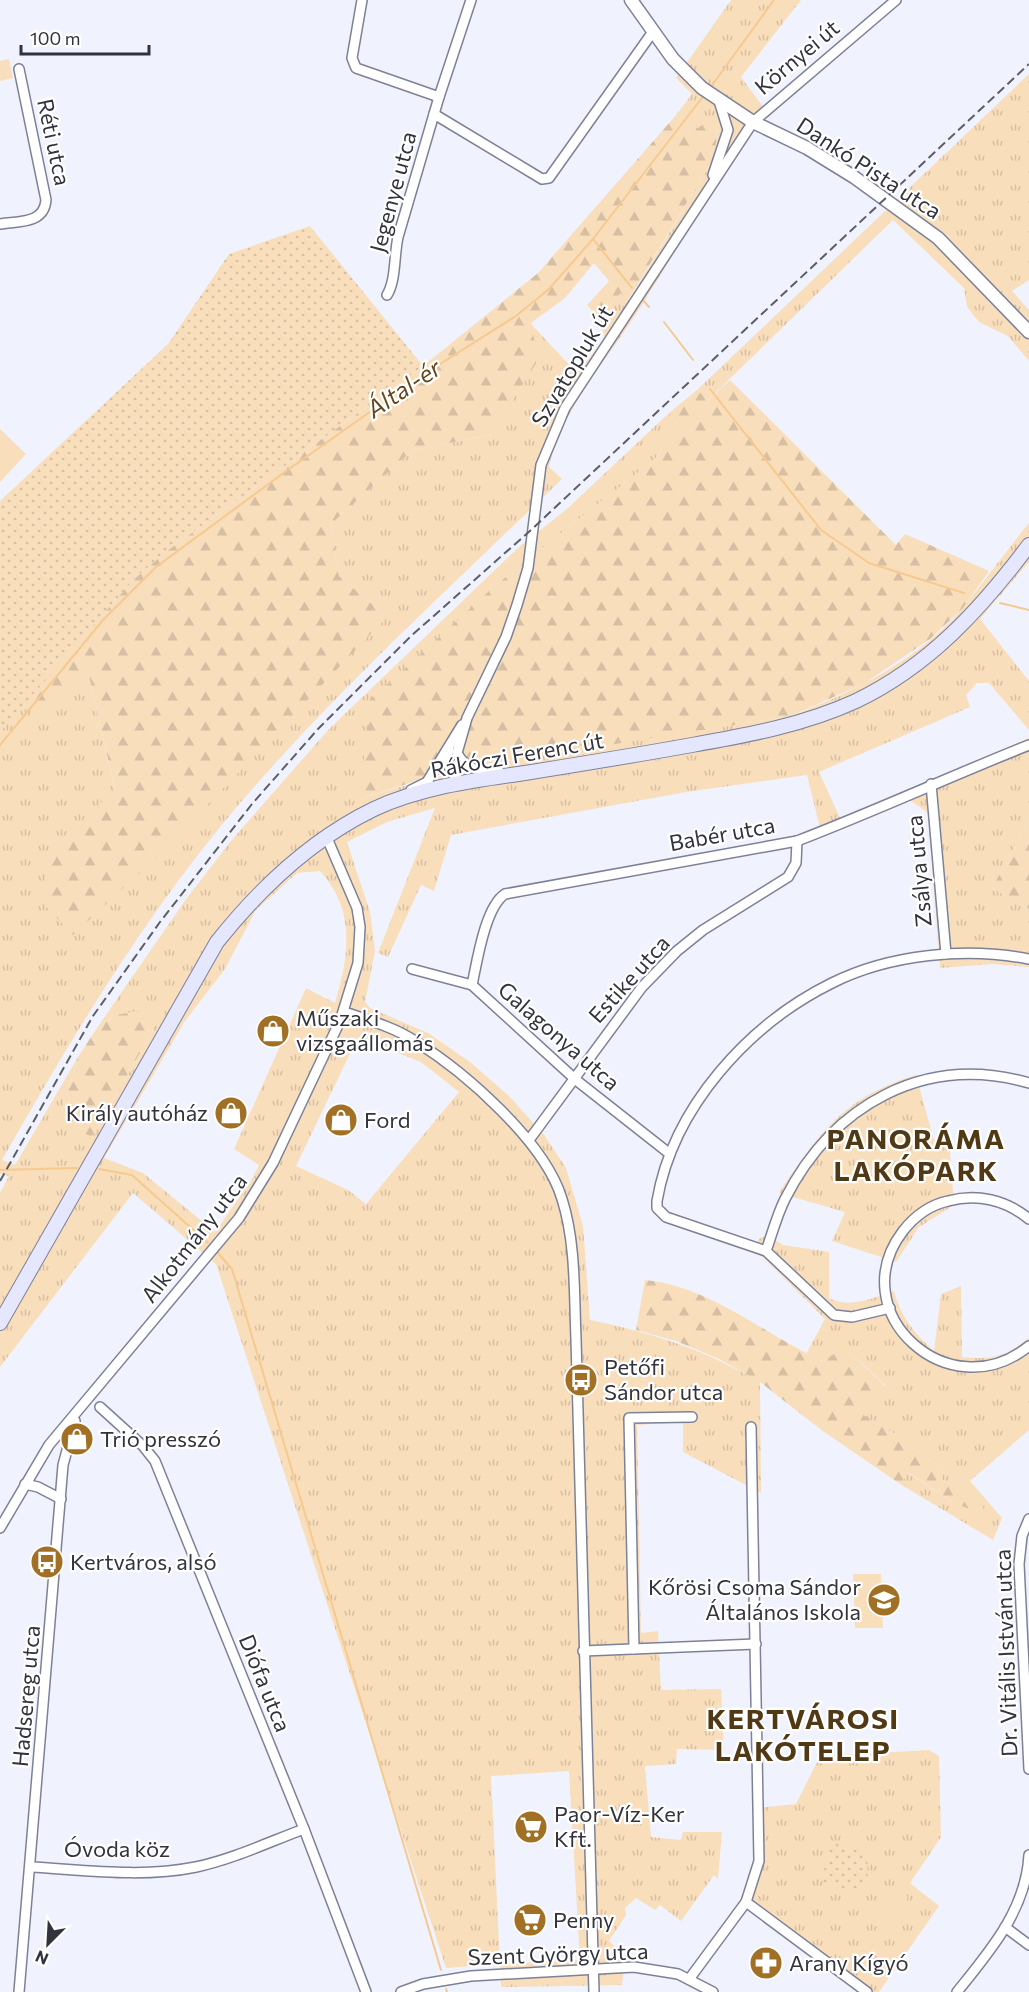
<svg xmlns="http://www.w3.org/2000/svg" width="1029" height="1992" viewBox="0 0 1029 1992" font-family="Commissioner,sans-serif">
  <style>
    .grass { fill: url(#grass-tufts); fill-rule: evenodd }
    .forest { fill: url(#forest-firs) }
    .park { fill: url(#park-dots) }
    .pitch { fill: #f9debc }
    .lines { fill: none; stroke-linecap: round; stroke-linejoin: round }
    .stream { stroke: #f6c98f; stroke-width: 2 }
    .minor-casing { stroke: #7d8198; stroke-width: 12 }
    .tertiary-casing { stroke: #7d8198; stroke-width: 15 }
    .secondary-casing { stroke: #7d8198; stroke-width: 16 }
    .minor { stroke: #fff; stroke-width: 9 }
    .tertiary { stroke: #fff; stroke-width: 12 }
    .secondary { stroke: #e4e7fe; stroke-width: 14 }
    .rail { stroke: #5c5d67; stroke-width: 2; stroke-dasharray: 9 4.5; stroke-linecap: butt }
    .labels { text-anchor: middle; stroke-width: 4.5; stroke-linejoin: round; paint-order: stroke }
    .street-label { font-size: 22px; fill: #32333d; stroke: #fff }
    .poi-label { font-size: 22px; fill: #32333d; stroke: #fff; text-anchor: start }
    .water-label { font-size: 24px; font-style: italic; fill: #65471b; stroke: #fff }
    .district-label { font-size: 28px; font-weight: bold; letter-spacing: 1.5px; fill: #513916; stroke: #fff }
  </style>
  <defs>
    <pattern id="grass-tufts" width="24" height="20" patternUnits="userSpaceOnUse" patternTransform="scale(1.5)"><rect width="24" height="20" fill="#f9debc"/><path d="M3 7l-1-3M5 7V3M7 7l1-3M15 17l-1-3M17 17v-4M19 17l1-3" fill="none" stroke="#d6bfa2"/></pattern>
    <pattern id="forest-firs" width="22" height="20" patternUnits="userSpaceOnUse" patternTransform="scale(1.5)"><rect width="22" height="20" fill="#f9debc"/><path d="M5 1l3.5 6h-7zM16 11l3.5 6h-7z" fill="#d6bfa2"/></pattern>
    <pattern id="park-dots" width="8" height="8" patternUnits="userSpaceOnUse" patternTransform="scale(1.5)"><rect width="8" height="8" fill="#f9debc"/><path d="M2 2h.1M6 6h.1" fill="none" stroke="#d6bfa2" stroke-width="1.8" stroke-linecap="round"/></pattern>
  </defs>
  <rect width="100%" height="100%" fill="#f0f3fd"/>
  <g class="grass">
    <path d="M 731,0 L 801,0 L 741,77 L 768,113 L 750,127 C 713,187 678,248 640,308 C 610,356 560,411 549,467 L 562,479 C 454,584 338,689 240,803 C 147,912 73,1035 2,1160 L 15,1165 L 78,1057 L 62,1110 L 92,1137 L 153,1030 L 154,1022 L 117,1015 L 99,1025 L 184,902 L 230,842 L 329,729 L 519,547 L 568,508 L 669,413 L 678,424 L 655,459 L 497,584 L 360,799 C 499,754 647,739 791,716 C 853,692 921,659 964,606 C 986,579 1006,551 1029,523 L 1029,562 L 980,619 L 1029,681 L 1029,730 L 989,683 L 977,683 L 966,695 L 970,707 L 819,772 L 840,818 L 820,828 L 807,775 L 686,792 L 451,835 L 434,891 L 421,885 L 388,957 L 378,953 L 435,808 L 387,822 L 347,842 L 370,912 L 375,951 L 365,1002 L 370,1008 L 428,1033 L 470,1062 L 509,1096 L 545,1136 L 566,1168 L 583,1226 L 590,1320 C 653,1333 703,1349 760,1382 L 761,1493 L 683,1452 L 683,1422 L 637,1425 L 641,1633 L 658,1631 L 661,1690 L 721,1689 L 724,1750 L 677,1749 L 676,1764 L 645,1766 L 651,1837 L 681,1840 L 683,1832 L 722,1832 L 718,1879 L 714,1875 L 681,1921 L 660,1905 L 655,1910 L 636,1898 L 625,1908 L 626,1915 L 609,1941 L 625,1956 L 622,1985 L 501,1987 L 500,1964 L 446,1968 L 216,1264 L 133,1193 L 0,1367 L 0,1193 L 9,1176 L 0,1174 L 0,732 L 24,703 L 41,719 L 88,671 L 115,790 L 55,848 L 387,617 L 339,576 L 331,524 L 413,450 L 491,435 L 530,323 L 577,373 L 605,338 L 598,317 L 621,293 L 628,302 L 715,156 L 717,127 L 698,128 L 677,114 L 692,94 L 676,78 ZM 320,871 C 356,910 349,956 335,1003 L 306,988 L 234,1149 L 259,1165 L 251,1181 L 215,1232 L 143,1173 L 104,1158 L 185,1021 L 225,969 L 256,910 L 297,873 ZM 358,1037 L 421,1062 L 459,1092 L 366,1204 L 348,1190 L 296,1166 ZM 569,1771 L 580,1960 L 500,1964 L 491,1776 Z"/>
    <polygon points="1029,74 1029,280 1012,291 1029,310 1029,361 1008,336 979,322 967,307 964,288 893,220 708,400 697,390"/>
    <polygon points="1029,738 1029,820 992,888 1029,909 1029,967 993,964 940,968 928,813 900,793"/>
    <path d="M 916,1075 L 934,1140 L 949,1139 L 954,1205 L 919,1227 L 896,1262 L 832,1241 L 845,1212 L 779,1193 C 818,1134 845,1096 916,1075 Z"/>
    <path d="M 767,1235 L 783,1245 L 829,1252 L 829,1298 C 851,1309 872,1298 894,1291 C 900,1316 915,1334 934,1351 L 941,1294 L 961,1286 L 962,1357 C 994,1360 1004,1357 1029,1338 L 1029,1430 L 970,1481 L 1002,1518 L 993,1540 L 900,1484 L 908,1473 L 954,1503 L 971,1494 L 940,1479 L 945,1472 L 895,1434 L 859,1413 L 886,1386 L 844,1347 L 824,1362 L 806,1354 L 825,1319 L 763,1257 L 752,1252 L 759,1239 Z"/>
    <polygon points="929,1750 939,1756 941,1837 910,1883 939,1906 879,1992 863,1992 741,1903 754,1875 757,1808 796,1804 820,1756"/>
  </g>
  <g class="forest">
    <polygon points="677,114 698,128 711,119 717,127 715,156 627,302 621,293 598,317 587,305 609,281 594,263 565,298 531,323 538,360 491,435 413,450 331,524 339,576 387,617 169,845 73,935 39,899 55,848 115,789 88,671 41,720 24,703 134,579 168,550 423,366 538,273"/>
    <polygon points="730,380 896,545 905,534 989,571 963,608 930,639 865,683 791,716 483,765 419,780 360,799 370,700 497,584 655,459 678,424 669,413 697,390 708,400"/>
    <polygon points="1029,820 1029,909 992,888"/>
    <polygon points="137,1011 154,1022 153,1030 92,1137 65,1124 62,1109 78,1057 99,1025 117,1015"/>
    <path d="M 645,1280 C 710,1286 765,1335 824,1362 L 843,1346 L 886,1387 L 860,1413 L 895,1434 L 945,1472 L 940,1479 L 971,1494 L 991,1517 L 954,1503 L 909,1473 L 900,1484 L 820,1429 L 760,1382 L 719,1359 L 676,1341 L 636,1330 Z"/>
  </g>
  <g class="park">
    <polygon points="310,226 423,366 168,550 134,579 0,732 0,501 168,344 229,254"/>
    <polygon points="832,1841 867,1852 868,1885 851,1891 821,1881"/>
  </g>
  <g class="pitch">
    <polygon points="9,59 13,78 0,81 0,61"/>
    <polygon points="0,429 26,454 0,482"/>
    <polygon points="853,1574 881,1574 883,1628 855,1628"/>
    <polygon points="890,1887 908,1897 889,1930 872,1920"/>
  </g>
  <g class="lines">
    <g class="stream">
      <polyline points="710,88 774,0"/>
      <polyline points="593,239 632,288"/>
      <polyline points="641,298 649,307"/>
      <polyline points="664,322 693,360"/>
      <polyline points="710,389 821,530 869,563 964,593"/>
      <polyline points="1000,603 1029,610"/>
      <polyline points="0,745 103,620 156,567 282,474 418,378 516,316 549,289 593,239 705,94"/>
      <polyline points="99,1169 132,1175 208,1243"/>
      <polyline points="0,1170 77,1168"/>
      <polyline points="217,1252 232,1269 441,1970"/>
      <polyline points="446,1989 447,1992"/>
    </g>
    <defs>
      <g id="minor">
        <polyline points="362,0 352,58 356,68 439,97"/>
        <polyline points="434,114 542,179 549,178 652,33"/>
        <polyline points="713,175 728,130 719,101"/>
        <path d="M 0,224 C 19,221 44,224 46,200 L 19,69"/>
        <path d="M 387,295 C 396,281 394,255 398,237 L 439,97 L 471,0"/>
        <path d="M 449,749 C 445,763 451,776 463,782"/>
        <path d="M 499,771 C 480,772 466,770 457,753 L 467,718 L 506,637 L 517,605 L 528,568 L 541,465 L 565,408 L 753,122 L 896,0"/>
        <polyline points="931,784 946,954"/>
        <polyline points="411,790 427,782 462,725"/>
        <polyline points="412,969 472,985 576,1080 670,1154"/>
        <path d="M 472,985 C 477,962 485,907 505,894 L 797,841 C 875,811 951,776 1029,745"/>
        <path d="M 344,1012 C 368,1020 394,1027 415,1041 C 465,1072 545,1142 562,1199 C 576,1243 574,1293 576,1339 L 594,1992"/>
        <polyline points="529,1140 642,987 677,951 703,930 788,877 796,863 797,841"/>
        <path d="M 1029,1219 C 1006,1200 977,1193 948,1201 C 930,1205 914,1217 903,1231 C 841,1312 949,1411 1029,1346"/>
        <path d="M 766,1251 C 772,1234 777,1215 785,1199 C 833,1105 924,1053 1029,1083"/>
        <path d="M 890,1308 L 852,1317 L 834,1315 L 766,1251 L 666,1217 L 657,1208 L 657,1201 C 673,1107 749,1024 832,983 C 890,954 966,947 1029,959"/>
        <polyline points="100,1407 143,1446 155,1461 304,1829 366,1992"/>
        <polyline points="25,1484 38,1487 61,1499"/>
        <polyline points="1029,1519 1022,1536 1019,1564 1029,1769"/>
        <polyline points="0,1528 49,1445 239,1218 273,1163 340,1021 358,963 360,927 357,908 327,838"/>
        <polyline points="634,1649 629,1418 692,1417"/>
        <polyline points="583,1651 756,1644"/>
        <path d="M 31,1867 C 85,1870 142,1878 196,1867 C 233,1859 269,1842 304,1829"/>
        <polyline points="746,1902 867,1992"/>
        <polyline points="1005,1927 1029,1945"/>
        <polyline points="690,1978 746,1902 759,1861 751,1427"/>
        <polyline points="19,1992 63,1465 75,1421"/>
        <polyline points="401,1992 423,1984 471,1976 634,1967 678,1974 713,1992"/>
        <path d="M 957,1992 C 990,1951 1026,1910 1029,1855"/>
      </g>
      <polyline id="tertiary" points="631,0 673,59 702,88 753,122 807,148 854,177 938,238 1029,332"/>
      <path id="secondary" d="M 0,1323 L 217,942 C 260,888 312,839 374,809 C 421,787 475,780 525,773 C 581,764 637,755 692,745 C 748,735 804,725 856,701 C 929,666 981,609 1029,545"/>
    </defs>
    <use href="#minor" class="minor-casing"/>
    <use href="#tertiary" class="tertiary-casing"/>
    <use href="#secondary" class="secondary-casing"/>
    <use href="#minor" class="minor"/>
    <use href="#tertiary" class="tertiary"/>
    <use href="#secondary" class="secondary"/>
    <polyline class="rail" points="0,1181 93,1016 160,922 252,804 318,729 411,636 531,530 1029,64"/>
  </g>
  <defs>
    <symbol id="shop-disc" viewBox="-11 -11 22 22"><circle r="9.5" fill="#a17025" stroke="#fff"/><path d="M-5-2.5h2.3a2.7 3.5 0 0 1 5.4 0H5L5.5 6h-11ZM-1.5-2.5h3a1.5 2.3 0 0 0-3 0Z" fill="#fff"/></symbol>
    <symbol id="bus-disc" viewBox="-11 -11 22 22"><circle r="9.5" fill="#a17025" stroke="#fff"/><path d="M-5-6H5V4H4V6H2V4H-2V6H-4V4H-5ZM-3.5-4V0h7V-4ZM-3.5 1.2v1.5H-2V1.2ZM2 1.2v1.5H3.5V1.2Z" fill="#fff"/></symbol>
    <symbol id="school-disc" viewBox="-11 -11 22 22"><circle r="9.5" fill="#a17025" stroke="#fff"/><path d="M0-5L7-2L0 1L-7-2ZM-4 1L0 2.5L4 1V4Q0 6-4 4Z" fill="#fff"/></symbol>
    <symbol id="supermarket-disc" viewBox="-11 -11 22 22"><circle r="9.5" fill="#a17025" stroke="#fff"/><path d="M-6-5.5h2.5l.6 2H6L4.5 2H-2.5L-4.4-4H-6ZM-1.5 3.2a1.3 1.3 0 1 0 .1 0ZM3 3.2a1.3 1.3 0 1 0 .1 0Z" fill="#fff"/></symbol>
    <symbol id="pharmacy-disc" viewBox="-11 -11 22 22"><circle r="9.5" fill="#a17025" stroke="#fff"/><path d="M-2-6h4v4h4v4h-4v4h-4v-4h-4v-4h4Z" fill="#fff"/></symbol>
  </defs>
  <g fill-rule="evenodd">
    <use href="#shop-disc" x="254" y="1012" width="38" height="38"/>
    <use href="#shop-disc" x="212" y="1094" width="38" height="38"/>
    <use href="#shop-disc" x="322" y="1101" width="38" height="38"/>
    <use href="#bus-disc" x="562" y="1361" width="38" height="38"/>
    <use href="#shop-disc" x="58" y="1420" width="38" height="38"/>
    <use href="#bus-disc" x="28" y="1543" width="38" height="38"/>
    <use href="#school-disc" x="865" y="1581" width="38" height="38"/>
    <use href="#supermarket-disc" x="512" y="1808" width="38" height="38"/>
    <use href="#supermarket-disc" x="511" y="1901" width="38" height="38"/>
    <use href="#pharmacy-disc" x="747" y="1944" width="38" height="38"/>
  </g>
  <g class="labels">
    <g class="street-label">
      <text transform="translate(797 57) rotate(-40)" y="8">Környei út</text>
      <text transform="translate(54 142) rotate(78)" y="8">Réti utca</text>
      <text transform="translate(869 168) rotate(33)" y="8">Dankó Pista utca</text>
      <text transform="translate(393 192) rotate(-75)" y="8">Jegenye utca</text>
      <text transform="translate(572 366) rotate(-59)" y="8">Szvatopluk út</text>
      <text transform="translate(517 755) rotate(-10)" y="8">Rákóczi Ferenc út</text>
      <text transform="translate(722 834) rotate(-10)" y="8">Babér utca</text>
      <text transform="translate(919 871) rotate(-95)" y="8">Zsálya utca</text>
      <text transform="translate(629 979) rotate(-48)" y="8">Estike utca</text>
      <text transform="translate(559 1036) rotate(41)" y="8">Galagonya utca</text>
      <text transform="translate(194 1238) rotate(-52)" y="8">Alkotmány utca</text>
      <text transform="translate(1006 1653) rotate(-92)" y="8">Dr. Vitális István utca</text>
      <text transform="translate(265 1683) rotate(68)" y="8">Diófa utca</text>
      <text transform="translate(26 1696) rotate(-85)" y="8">Hadsereg utca</text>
      <text x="117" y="1857">Óvoda köz</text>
      <text transform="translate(558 1954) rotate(-2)" y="8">Szent György utca</text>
    </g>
    <g class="poi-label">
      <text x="296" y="1026">Műszaki<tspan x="296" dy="25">vizsgaállomás</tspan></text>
      <text x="208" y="1121" text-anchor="end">Király autóház</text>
      <text x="364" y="1128">Ford</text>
      <text x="604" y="1375">Petőfi<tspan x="604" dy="25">Sándor utca</tspan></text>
      <text x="100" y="1447">Trió presszó</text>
      <text x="70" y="1570">Kertváros, alsó</text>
      <text x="861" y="1595" text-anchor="end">Kőrösi Csoma Sándor<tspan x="861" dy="25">Általános Iskola</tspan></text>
      <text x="554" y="1822">Paor-Víz-Ker<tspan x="554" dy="25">Kft.</tspan></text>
      <text x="553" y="1928">Penny</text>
      <text x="789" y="1971">Arany Kígyó</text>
    </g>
    <g class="water-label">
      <text transform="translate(404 389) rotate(-34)" y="8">Által-ér</text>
    </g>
    <g class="district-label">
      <text x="916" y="1149">PANORÁMA<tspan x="916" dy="32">LAKÓPARK</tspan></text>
      <text x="803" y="1729">KERTVÁROSI<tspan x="803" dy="32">LAKÓTELEP</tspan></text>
    </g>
  </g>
  <g transform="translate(48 1944) rotate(204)" stroke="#ffffff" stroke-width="4.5" paint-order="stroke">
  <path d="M0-4.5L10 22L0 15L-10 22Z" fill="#32333d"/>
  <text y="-9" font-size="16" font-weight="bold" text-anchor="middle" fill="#32333d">N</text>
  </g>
  <path d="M21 45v9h128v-9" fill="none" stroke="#32333d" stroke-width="3"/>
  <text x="30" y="45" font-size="18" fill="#32333d" stroke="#ffffff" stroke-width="4.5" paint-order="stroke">100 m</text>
</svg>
